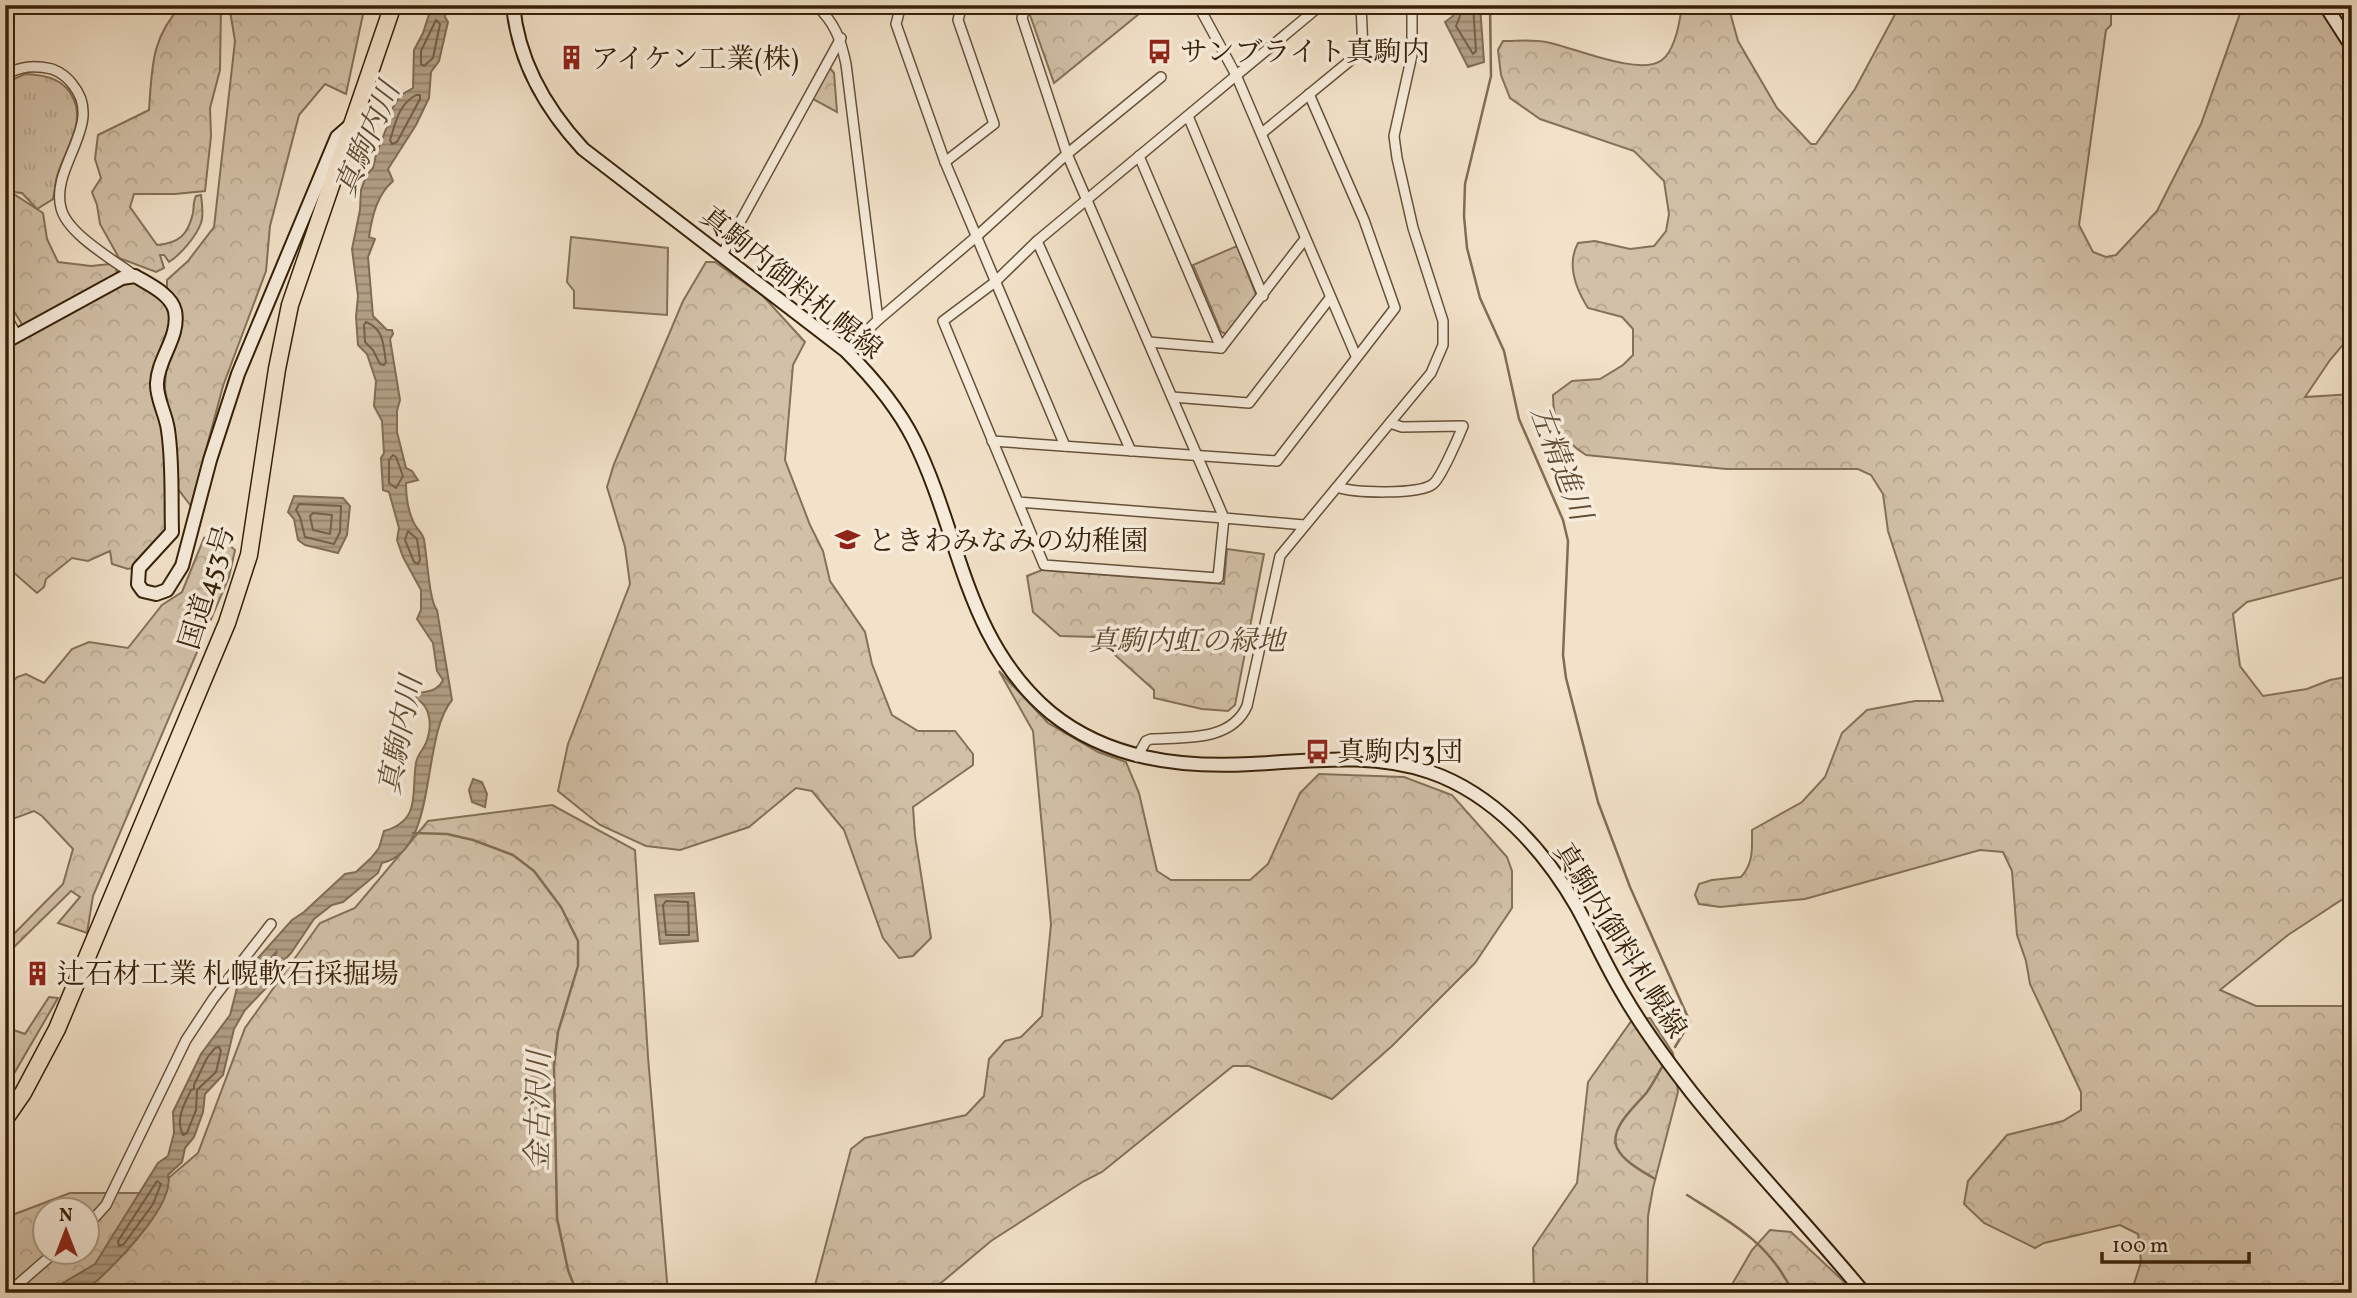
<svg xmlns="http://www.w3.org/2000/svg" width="2357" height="1298" viewBox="0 0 2357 1298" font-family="Vollkorn,'Noto Serif JP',serif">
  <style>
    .grass { fill: url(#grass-tufts); stroke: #847158; stroke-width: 2 }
    .forest { fill: url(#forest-crowns); stroke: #847158; stroke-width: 2; fill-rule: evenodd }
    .garden { fill: #d2c1a8; stroke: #847158; stroke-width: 2 }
    .water { fill: url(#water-rules); stroke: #816d54; stroke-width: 2; fill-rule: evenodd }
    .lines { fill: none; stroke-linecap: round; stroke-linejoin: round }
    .shore { stroke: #746047; stroke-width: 2 }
    .stream { stroke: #816d54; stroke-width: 2.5 }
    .street-casing { stroke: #665138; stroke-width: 12 }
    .secondary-casing { stroke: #372107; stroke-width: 16 }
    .highway-casing { stroke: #372107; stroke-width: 19 }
    .street { stroke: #f7ecdc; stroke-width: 9 }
    .secondary { stroke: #f7ecdc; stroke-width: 12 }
    .highway { stroke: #f2e2c9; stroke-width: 16 }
    .labels { text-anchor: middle; stroke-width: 7; stroke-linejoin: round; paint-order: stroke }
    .poi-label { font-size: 28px; fill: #372107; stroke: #f7ecdc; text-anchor: start }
    .street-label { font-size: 28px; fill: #372107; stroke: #f7ecdc }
    .park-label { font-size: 28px; font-style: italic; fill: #5e492f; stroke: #f7ecdc }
    .water-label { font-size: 30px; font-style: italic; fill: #624d34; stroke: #f7ecdc }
  </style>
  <defs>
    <pattern id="grass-tufts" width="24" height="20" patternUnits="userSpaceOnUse" patternTransform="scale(1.75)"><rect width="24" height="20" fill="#d2c1a8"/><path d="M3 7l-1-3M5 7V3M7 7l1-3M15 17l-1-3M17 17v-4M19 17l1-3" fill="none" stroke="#b5a68f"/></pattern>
    <pattern id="forest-crowns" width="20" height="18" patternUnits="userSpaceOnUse" patternTransform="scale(1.75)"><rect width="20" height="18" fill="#d2c1a8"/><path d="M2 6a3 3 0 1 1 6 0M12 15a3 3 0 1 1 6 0" fill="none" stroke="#b5a68f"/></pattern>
    <pattern id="water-rules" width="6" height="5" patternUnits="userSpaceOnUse" patternTransform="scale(1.75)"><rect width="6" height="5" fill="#b2a087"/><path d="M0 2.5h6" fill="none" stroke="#92826c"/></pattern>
  </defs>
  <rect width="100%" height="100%" fill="#f2e2c9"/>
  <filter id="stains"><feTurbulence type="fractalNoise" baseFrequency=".00286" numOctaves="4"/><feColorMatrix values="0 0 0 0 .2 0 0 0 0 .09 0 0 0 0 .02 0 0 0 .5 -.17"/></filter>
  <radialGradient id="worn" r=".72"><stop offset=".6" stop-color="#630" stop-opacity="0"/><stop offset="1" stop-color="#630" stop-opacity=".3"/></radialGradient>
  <path class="grass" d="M 25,74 C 42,75 58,77 69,91 C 89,118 67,145 58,173 C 55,181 55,191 53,199 L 37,209 L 22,193 L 5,191 L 5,83 Z"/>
  <g class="forest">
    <path d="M 182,5 L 221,5 L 220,70 L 210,108 L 211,136 L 205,191 L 175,194 L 134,194 L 130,207 L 157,245 C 179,243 188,235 193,213 C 194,207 193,202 196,196 L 201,195 C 202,204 204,215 201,223 C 196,237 180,255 169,262 L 164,255 L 160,255 L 164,268 L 156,272 L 119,258 L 100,224 L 97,205 L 92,192 L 101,178 L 95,159 L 98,135 L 149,110 C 152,68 151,37 182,5 Z"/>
    <polygon points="229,5 365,5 346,94 325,84 299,115 270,226 266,271 223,386 191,506 178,489 170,415 165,389 166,366 178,328 167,290 167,280 188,261 214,227 235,41"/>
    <polygon points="1033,5 1150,5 1054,83 1030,15"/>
    <path d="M 1682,5 L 1728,5 L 1738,41 L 1777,108 L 1811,144 L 1816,144 L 1855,89 L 1900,5 L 2111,5 L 2111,25 L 2106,30 L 2079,225 L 2093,252 L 2106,257 L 2116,255 L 2157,211 L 2201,124 L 2243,5 L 2331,5 L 2352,36 L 2352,334 L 2330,360 L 2305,397 L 2352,394 L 2352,575 L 2247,602 L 2233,614 L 2240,666 L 2263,696 L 2307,689 L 2330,680 L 2352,676 L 2352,893 L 2288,935 L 2220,990 L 2256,1006 L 2352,1006 L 2352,1293 L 2131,1293 L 2141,1262 L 2138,1234 L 2120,1225 L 2044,1243 L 2035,1248 L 1984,1223 L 1964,1204 L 1968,1181 L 2007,1135 L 2063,1121 L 2081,1110 L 2081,1092 L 2030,984 L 2026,961 L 2017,935 L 2012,871 L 2003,852 L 1980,850 L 1805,899 L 1720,907 L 1699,904 L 1695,895 L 1699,884 L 1712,880 L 1741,877 C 1754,863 1752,847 1752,830 L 1802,802 L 1825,777 L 1842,733 L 1867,710 L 1915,701 L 1943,701 L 1888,531 L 1883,494 L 1871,475 L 1858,469 L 1726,469 L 1586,455 C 1561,439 1553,425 1553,395 L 1572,381 L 1600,379 L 1623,365 L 1633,355 L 1633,329 L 1622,317 L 1588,308 C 1576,289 1566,265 1578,243 L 1595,241 L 1630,249 L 1654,246 L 1666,231 L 1669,214 L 1664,181 L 1634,151 L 1540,119 L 1510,98 L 1501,75 L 1498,50 L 1503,41 C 1517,41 1533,39 1546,42 C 1573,47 1640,77 1662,60 C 1675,50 1680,21 1682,5 Z"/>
    <polygon points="829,67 834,73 837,112 809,97"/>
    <polygon points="5,191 9,191 43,213 47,239 58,262 91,266 110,264 116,268 117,274 23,326 12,308 5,287"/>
    <polygon points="1237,246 1256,295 1227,334 1221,332 1193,265"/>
    <polygon points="706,262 715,262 763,296 805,342 793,365 785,460 810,525 823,551 830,581 865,632 872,664 892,715 918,731 955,731 973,754 973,765 913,807 915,836 931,938 913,956 899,958 883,938 844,830 812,791 796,788 749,827 680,850 646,846 600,825 558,791 568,744 630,584 625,547 607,487 614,464 683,301"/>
    <polygon points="130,280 166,302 171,317 170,333 158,358 167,431 169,530 146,565 128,569 112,564 110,551 88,561 72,558 46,579 44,587 37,593 5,565 5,347"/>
    <polygon points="215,533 235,550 229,577 93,896 87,933 58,923 80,897 71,891 9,952 5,949 5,943 63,884 73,849 42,816 34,811 15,818 5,827 5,690 17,677 26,674 44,683 72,649 89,642 128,648 162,605 182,592 204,538"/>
    <polygon points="1227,549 1264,554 1235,705 1228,711 1202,709 1154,698 1154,690 1095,637 1060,636 1033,612 1027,576 1042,570 1224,584"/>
    <polygon points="999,671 1048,723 1098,752 1126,762 1139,793 1157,871 1171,880 1250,880 1268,864 1300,793 1319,774 1404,777 1452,795 1507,857 1512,871 1512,908 1475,963 1392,1046 1332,1099 1249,1066 1233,1066 1102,1172 1084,1181 991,1241 929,1293 813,1293 851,1149 865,1138 966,1115 984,1096 989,1059 1005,1041 1021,1037 1042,1016 1051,924 1033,731"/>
    <path d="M 552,805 L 635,850 L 648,1057 L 668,1293 L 5,1293 L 5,1222 L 15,1214 L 70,1193 L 151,1193 L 198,1153 L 245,1028 L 320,923 L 355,908 L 428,821 ZM 46,1210 L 88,1210 L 88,1252 L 46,1252 Z"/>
    <polygon points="49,997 58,998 5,1089 5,1027 25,1034"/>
    <polygon points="1650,1018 1673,1053 1678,1092 1653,1188 1648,1216 1647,1293 1534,1293 1533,1248 1577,1183 1588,1082 1632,1020"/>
    <polygon points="1770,1230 1791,1232 1856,1293 1727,1293 1752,1250"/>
  </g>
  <polygon class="garden" points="571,237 668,248 667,315 574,308 574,291 567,282"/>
  <g class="water">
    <path d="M 432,5 L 447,5 L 445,17 L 448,22 L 439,61 L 431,72 L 429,98 L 416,125 L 388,169 L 393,181 C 377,195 372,216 369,237 L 375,239 L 368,257 L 373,316 L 387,330 L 392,330 L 393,334 L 390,339 L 400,400 L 397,411 L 397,432 L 406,468 L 412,471 L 418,480 L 406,483 C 406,496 408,510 413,521 C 415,528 423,532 424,540 C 427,555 429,601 437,610 L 452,700 C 420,738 439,851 382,863 L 378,873 L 343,902 L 332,905 L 314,919 L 291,953 L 277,968 L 270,984 L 245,1010 L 234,1029 L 223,1075 L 205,1094 L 203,1112 L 194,1137 L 185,1148 L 182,1162 L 168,1175 C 176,1207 107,1273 83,1293 L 46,1293 L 95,1264 L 158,1163 L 168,1156 L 174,1133 L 173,1112 L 201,1054 L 230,1015 L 237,988 L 249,968 L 292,920 L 304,912 L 345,874 L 356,872 L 371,858 L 379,848 L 384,831 C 422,820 411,793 416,763 C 417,755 423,750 426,743 C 432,728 432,706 416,699 L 417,693 C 427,692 438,691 443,680 L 437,671 L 433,643 L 417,619 L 421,610 L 421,590 L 403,557 L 397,540 L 399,528 L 389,492 L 383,490 L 381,458 L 384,453 L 382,421 L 374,406 L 376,381 L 367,354 L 358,345 L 356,317 L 358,296 L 352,249 L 360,210 L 361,190 L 366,176 L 373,168 L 376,155 L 388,124 L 390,112 L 401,95 L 413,88 L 414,50 L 423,33 ZM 277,951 L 263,985 L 254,988 L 253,979 Z"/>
    <polygon points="1448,5 1480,5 1484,62 1468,67 1445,22 1453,16"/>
    <polygon points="294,496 343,498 350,506 347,535 338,553 305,545 298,540 294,519 288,512"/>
    <polygon points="473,779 482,782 487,794 485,807 472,802 469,790"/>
    <polygon points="694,893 698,941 660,944 655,895"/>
  </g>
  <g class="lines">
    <g class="shore">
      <polyline points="1456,5 1460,16 1456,26 1473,54 1476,51 1473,5"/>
      <polygon points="436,20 440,24 433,58 424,66 421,64 421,51"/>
      <path d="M 416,95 L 420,95 L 420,99 L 397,142 L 392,144 L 390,140 C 396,122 398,105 416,95 Z"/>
      <path d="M 366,322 C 384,329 383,344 386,362 L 384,365 L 380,364 L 373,350 L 365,342 L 364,325 Z"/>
      <polygon points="393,455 396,457 403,476 396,488 389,483 389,460"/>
      <polygon points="299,504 341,506 340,532 334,544 305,537 300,517 296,510"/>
      <polygon points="313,513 332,515 330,534 313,530 310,516"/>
      <polygon points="408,531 417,539 420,560 418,564 414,562 405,540"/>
      <polygon points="666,901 688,902 689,935 666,935 663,905"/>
      <path d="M 215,1048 L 219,1047 L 221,1051 L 216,1072 L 197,1090 L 196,1110 L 187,1133 L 183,1135 C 175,1119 184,1105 191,1090 L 194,1089 L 194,1085 L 207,1058 Z"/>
      <polygon points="157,1181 161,1184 153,1204 124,1244 119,1246 118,1241"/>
    </g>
    <g class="stream">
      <polyline points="1490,5 1491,76 1465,184 1464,216 1467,248 1480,298 1504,351 1519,419 1563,520 1568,541 1563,655 1566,678 1598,802 1630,887 1690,1022 1675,1047"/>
      <polyline points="413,833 447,834 473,840 513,855 534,871 561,907 578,941 578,966 558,1032 554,1065 557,1218 568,1270 577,1293"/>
      <path d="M 1655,1179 C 1642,1171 1624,1162 1617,1148 C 1608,1128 1637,1105 1647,1092 C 1653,1084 1658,1073 1664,1064"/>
      <path d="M 1687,1195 C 1732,1223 1770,1243 1793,1293"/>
    </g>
    <defs>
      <g id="street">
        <path d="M 816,5 C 835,23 841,40 846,64 L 878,320"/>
        <polyline points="901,5 896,24 945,162 1065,446"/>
        <polyline points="1026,5 1022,18 1067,154 1224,518 1304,525"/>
        <polyline points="1198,5 1236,75 1356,356"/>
        <path d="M 5,75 C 21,66 34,65 52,69 C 60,72 68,78 73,85 C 105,124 50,166 61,208 C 67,234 114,260 135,276"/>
        <polyline points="1188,116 1263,296"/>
        <polyline points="1262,133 1363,50 1361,5"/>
        <polyline points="1139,156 1221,348"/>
        <polyline points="945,162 994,124 958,20 962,5"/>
        <polyline points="1037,241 1131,451"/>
        <polyline points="722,255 841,38"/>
        <polyline points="5,315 17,335"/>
        <polyline points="1149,342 1221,348 1305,239"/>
        <polyline points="846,351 878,320 977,236 1067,154 1161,77"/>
        <polyline points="1172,397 1249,403 1330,298"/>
        <polyline points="992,441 1277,461 1395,308 1364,220 1309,94"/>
        <path d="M 1337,487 C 1354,493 1419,495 1433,484 C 1441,478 1459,436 1463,426 L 1402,427 L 1390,423"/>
        <polyline points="1018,502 1224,518 1218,578 1044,565 943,321 995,282 1037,241 1321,5"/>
        <path d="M 1137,757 L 1146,741 L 1151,739 C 1184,737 1231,742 1247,706 L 1280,556 L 1431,373 L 1443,345 L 1443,321 L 1413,228 L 1397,158 L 1394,136 L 1412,55 L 1412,5"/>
        <polyline points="88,1225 106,1205 186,1040 213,999 271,924"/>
        <polyline points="8,1293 55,1252"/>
      </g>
      <g id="secondary">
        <path d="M 513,5 C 518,61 546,109 583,149 L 846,351 C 873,378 897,406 914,440 C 961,535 964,640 1051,713 C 1108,759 1180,768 1251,764 C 1311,761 1371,752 1430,772 C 1494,794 1544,850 1577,907 C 1593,936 1606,966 1623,994 C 1643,1029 1667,1061 1692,1093 C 1746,1161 1808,1225 1864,1293"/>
        <polyline points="2325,5 2352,47"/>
        <path d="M 5,342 L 122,278 L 135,276 C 148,284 171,294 175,311 C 180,337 158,358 157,383 C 156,398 166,414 168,430 C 173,463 171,499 172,532 L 139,568 L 138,584 L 143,591 L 156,594 L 167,590 L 182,566 L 210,460 L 238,374 L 337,137 L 353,123"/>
      </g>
      <polyline id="highway" points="5,1119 23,1093 57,1029 227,623 249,555 277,369 290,305 393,5"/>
    </defs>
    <use href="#street" class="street-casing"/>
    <use href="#secondary" class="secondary-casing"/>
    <use href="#highway" class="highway-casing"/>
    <use href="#street" class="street"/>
    <use href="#secondary" class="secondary"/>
    <use href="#highway" class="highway"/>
  </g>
  <defs>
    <symbol id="bus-bare" viewBox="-9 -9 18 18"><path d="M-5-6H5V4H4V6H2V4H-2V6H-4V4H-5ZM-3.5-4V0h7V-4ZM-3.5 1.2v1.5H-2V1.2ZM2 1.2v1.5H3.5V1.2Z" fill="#8f2418" stroke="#f7ecdc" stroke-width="2.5" paint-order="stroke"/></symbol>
    <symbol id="building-bare" viewBox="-9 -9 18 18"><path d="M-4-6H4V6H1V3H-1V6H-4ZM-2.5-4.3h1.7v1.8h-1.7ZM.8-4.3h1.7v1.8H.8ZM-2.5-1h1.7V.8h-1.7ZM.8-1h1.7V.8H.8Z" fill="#8f2418" stroke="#f7ecdc" stroke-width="2.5" paint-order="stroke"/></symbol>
    <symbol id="school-bare" viewBox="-9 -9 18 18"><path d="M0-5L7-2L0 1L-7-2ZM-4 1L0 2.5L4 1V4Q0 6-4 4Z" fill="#8f2418" stroke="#f7ecdc" stroke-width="2.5" paint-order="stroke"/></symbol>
  </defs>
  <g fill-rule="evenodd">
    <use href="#bus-bare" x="1142" y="34" width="35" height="35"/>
    <use href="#building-bare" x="554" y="40" width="35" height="35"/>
    <use href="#school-bare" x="830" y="522" width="35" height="35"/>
    <use href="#bus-bare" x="1300" y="734" width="35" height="35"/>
    <use href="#building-bare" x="20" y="956" width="35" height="35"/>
  </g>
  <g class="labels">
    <g class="poi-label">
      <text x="1180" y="61">サンブライト真駒内</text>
      <text x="591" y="68">アイケン工業(株)</text>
      <text x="868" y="550">ときわみなみの幼稚園</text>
      <text x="1337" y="761">真駒内3団</text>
      <text x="57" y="983">辻石材工業 札幌軟石採掘場</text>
    </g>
    <g class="street-label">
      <text transform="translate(792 282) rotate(39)" y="10">真駒内御料札幌線</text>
      <text transform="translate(206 587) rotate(-73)" y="10">国道453号</text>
      <text transform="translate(1621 940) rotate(58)" y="10">真駒内御料札幌線</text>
    </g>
    <g class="park-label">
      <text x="1187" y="650">真駒内虹の緑地</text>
    </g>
    <g class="water-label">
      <text transform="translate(367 139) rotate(-67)" y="10">真駒内川</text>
      <text transform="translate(1561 463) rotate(69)" y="10">左精進川</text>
      <text transform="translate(400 735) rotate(-79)" y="10">真駒内川</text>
      <text transform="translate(538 1111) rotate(-89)" y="10">金古沢川</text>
    </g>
  </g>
  <rect width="2357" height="1298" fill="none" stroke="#f2e2c9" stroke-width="28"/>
  <rect x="7" y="7" width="2343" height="1284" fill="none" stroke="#372107" stroke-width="3.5"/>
  <rect x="14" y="14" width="2329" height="1270" fill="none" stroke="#372107" stroke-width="2"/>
  <g transform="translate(66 1231)"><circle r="33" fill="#f7ecdc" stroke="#aa9b87" stroke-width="2"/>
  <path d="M0-5L12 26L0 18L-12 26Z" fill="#8f2418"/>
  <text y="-10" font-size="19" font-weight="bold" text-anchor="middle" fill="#372107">N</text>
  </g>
  <path d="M2102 1252v10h147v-10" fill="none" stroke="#372107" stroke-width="3.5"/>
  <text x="2112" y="1252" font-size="21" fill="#372107" stroke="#f7ecdc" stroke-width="5" paint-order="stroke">100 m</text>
  <rect width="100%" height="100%" filter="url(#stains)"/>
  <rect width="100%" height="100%" fill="url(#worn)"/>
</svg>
